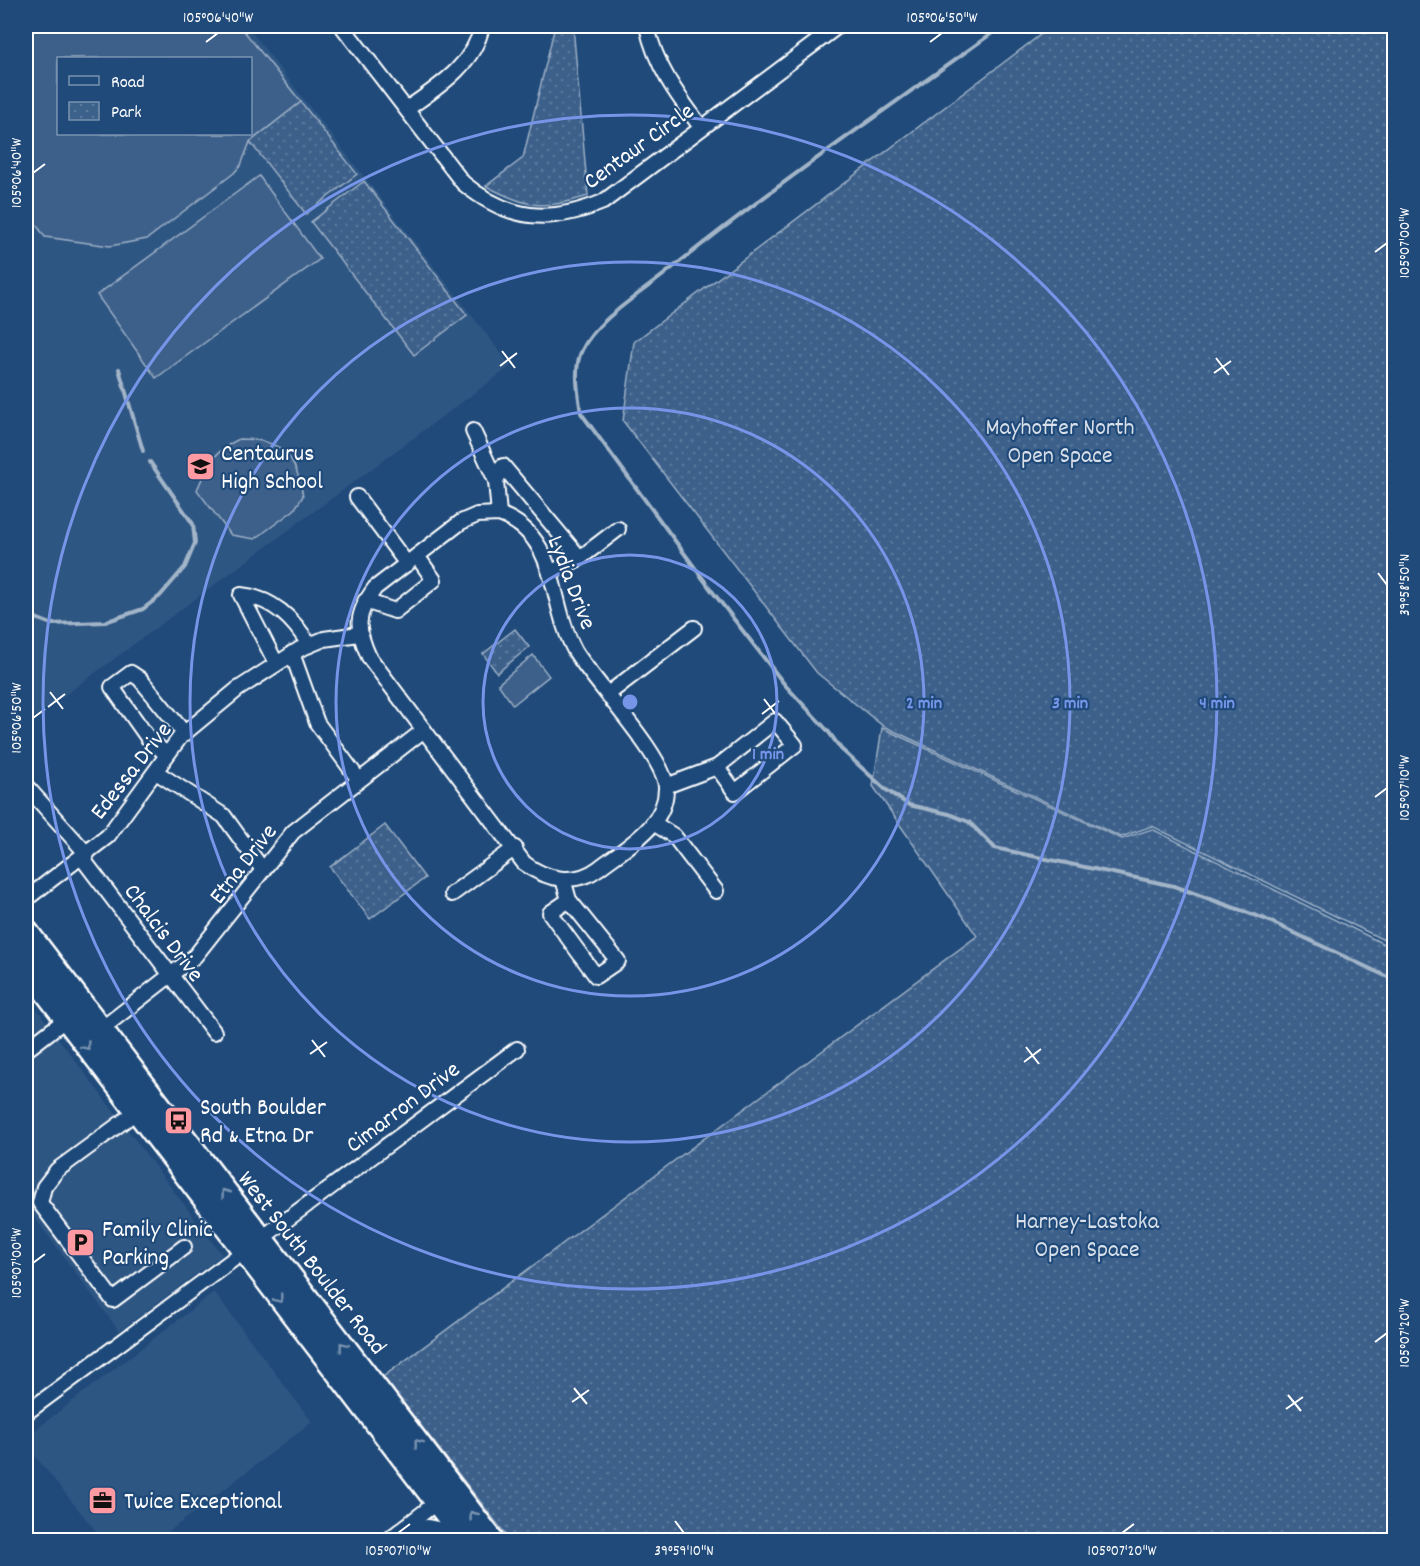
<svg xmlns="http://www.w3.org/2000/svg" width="1420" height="1566" viewBox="0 0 1420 1566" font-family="Dekko,sans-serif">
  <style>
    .built { fill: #2e5683; fill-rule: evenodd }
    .grass { fill: #3c618b; stroke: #9eb0c5; stroke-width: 1.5; fill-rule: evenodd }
    .park { fill: url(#park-dots); stroke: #9eb0c5; stroke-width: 1.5 }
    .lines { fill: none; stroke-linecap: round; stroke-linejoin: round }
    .stream { stroke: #a3b5c8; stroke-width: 4 }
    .street-casing { stroke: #fff; stroke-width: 18 }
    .primary-casing { stroke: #fff; stroke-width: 27 }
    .street { stroke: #1f4a7a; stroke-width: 14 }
    .primary { stroke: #1f4a7a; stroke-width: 22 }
    .oneway { stroke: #7992af }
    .ticks { fill: none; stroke: #fff; stroke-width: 2 }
    .ring { fill: none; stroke: #7795e8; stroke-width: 3 }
    .labels { text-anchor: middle; stroke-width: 4.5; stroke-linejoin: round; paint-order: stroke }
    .street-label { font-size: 24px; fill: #fff; stroke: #1f4a7a }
    .park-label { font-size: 24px; fill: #d8dfe8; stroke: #1f4a7a }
    .poi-label { font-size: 24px; fill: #fff; stroke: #1f4a7a; text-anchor: start }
    .centre { fill: #7795e8; stroke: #1f4a7a; stroke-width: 3 }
    .ring-label { font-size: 18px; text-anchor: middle; font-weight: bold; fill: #7795e8; stroke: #1f4a7a; stroke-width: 4.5; stroke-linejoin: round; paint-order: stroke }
    .neatline { fill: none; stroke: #fff; stroke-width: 2 }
    .ticks-label { font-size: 15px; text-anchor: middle; fill: #fff }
  </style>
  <defs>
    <pattern id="park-dots" width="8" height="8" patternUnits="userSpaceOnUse" patternTransform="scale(1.5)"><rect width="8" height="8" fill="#3c618b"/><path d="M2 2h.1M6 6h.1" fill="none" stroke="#59799c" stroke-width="1.8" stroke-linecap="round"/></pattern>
  </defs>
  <rect width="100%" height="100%" fill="#1f4a7a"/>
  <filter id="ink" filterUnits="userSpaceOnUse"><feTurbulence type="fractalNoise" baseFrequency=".0167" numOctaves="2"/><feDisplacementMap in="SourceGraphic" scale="12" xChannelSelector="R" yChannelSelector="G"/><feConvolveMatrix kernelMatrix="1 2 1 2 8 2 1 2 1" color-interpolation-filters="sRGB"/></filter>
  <g filter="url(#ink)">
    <g class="built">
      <path d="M 26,26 L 247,26 L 511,366 L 26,724 ZM 58,58 L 250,58 L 250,134 L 58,134 Z"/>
      <polygon points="26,995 222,1255 119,1331 26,1206"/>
      <polygon points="214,1292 312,1422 158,1540 103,1540 26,1445 26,1437"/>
    </g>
    <g class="grass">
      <path d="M 26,26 L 240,26 L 301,102 L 250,142 L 241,165 L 234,173 L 147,239 L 110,246 L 45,237 L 26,210 ZM 58,58 L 250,58 L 250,134 L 58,134 Z"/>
      <polygon points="259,176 320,259 156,378 97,295"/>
      <path d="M 239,439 C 282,439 296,454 303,496 L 294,510 L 255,539 L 231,535 L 197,490 C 208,464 213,452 239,439 Z"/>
      <polygon points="533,655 549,676 513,705 498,684"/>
    </g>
    <g class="park">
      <path d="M 555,26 L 573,26 L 588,196 C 542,210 529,208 486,186 L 523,158 Z"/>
      <polygon points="1052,26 1394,26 1394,945 1152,826 1121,837 883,726 817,673 623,421 634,342"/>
      <polygon points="301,102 357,174 306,214 250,142"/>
      <polygon points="364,181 467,315 414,355 311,222"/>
      <polygon points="515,629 529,647 497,673 483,654"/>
      <polygon points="882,728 1122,839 1152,829 1394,949 1394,1540 510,1540 383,1377 977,936 873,786"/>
      <polygon points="385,825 425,878 370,919 330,867"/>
    </g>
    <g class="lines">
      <g class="stream">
        <path d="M 1002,26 C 888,108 771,188 662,276 C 638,295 595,322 582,350 C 573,368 578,393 581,413 L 712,591 L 785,685 L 828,731 L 841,749 L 885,789 L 909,805 L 949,814 L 969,822 L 995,848 L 1174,886 L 1265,919 L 1394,980"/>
        <polyline points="119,369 143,451"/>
        <polyline points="26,614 51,624 105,622 143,609 160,596 185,567 195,543 193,524 150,462"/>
      </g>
      <defs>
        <g id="street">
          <path d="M 342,26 L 463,183 C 509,221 549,224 603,202 L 838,26"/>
          <path d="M 647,26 C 655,65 677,95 701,127"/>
          <path d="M 407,109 C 438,87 474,65 482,26"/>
          <polyline points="473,431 496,481"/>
          <polyline points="357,497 407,564"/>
          <path d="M 499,514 C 560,536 548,602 575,651 C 593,681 665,757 666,787 C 667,826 626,847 599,868 C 575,886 546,880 524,863 L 369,657 C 356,628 355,615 375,588 L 461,522 L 477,515 Z"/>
          <polyline points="499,514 496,481 503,466 580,558"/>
          <polyline points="550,573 580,558 618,529"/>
          <polyline points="365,601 395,611 434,580 417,556"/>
          <polyline points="292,653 317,723 359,780"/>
          <path d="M 276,663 L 241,595 C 272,598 294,619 309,645"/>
          <polyline points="608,694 694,628"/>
          <polyline points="166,754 148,738 112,687 131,673 140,679 185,734"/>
          <polyline points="156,772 224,816 263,870"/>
          <polyline points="26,786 87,854"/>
          <polyline points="666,786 717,767 775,721 795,745 735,792 717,767"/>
          <polyline points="655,824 674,836 716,891"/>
          <polyline points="82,858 214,1032"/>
          <polyline points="563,879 569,900 618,961 596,976 550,913 569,900"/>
          <polyline points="452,894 515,848"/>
          <polyline points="26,899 108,836 181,736 238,689 300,649 324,639 359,634"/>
          <polyline points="100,1030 195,956 293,832 424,730"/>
          <polyline points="26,1050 65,1020"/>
          <polyline points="143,1107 57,1170 44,1187 40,1203 113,1300 184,1247"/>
          <polyline points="26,1413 517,1049"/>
          <polyline points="403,1530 428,1527 461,1534"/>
          <polyline points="388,1540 441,1499"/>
        </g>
        <g id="primary">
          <polyline points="26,931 492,1540"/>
          <polyline points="26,966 466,1540"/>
        </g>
      </defs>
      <use href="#street" class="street-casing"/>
      <use href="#primary" class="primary-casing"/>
      <use href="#street" class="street"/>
      <use href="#primary" class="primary"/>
    </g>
    <defs><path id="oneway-chevron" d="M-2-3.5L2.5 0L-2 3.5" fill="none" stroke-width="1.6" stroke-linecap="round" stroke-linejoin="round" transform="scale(1.5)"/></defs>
    <g class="oneway">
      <use href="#oneway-chevron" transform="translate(86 1046) rotate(52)"/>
      <use href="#oneway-chevron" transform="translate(225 1193) rotate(-127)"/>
      <use href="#oneway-chevron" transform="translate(279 1299) rotate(52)"/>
      <use href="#oneway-chevron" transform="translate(343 1346) rotate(-128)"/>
      <use href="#oneway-chevron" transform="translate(418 1443) rotate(-128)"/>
      <use href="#oneway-chevron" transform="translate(473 1515) rotate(-127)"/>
    </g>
  </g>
  <path class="ticks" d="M 206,42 L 218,33M 930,42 L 942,33M 33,173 L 45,164M 1375,252 L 1387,243M 502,351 L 515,368M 1216,358 L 1229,375M 500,366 L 517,353M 1214,373 L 1231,361M 1378,573 L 1387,585M 50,692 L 63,709M 764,699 L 777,716M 48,707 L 65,694M 762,714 L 779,701M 33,718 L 45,709M 1375,797 L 1387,788M 312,1040 L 325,1057M 1026,1047 L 1039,1064M 310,1054 L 327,1042M 1024,1062 L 1041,1049M 33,1263 L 45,1254M 1375,1342 L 1387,1333M 574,1388 L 587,1404M 1288,1395 L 1301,1411M 572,1402 L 589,1390M 1286,1409 L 1303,1397M 675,1521 L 684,1533M 398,1533 L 410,1524M 1122,1533 L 1134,1524"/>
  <g class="ring">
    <circle cx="630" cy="702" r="147"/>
    <circle cx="630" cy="702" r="294"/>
    <circle cx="630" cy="702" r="440"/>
    <circle cx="630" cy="702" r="587"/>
  </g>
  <defs>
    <symbol id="school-square" viewBox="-11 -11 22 22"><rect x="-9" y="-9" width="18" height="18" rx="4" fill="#ff9aa2" stroke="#1f4a7a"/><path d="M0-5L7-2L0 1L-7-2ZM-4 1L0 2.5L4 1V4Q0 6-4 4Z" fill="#111"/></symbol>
    <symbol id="bus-square" viewBox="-11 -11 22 22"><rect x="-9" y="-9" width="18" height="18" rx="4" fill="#ff9aa2" stroke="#1f4a7a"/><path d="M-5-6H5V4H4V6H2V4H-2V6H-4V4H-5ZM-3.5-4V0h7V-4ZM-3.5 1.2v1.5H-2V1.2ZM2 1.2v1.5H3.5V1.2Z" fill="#111"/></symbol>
    <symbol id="parking-square" viewBox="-11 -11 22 22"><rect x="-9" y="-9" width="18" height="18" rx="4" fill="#ff9aa2" stroke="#1f4a7a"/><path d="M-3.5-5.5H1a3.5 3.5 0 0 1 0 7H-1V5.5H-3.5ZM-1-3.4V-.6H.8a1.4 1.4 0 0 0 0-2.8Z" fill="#111"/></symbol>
    <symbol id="office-square" viewBox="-11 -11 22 22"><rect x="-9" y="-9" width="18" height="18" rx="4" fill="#ff9aa2" stroke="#1f4a7a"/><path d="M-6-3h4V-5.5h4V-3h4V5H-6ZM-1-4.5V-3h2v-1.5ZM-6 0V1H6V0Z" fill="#111"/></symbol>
  </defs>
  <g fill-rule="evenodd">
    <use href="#school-square" x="184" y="450" width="33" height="33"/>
    <use href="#bus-square" x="162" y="1104" width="33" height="33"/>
    <use href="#parking-square" x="64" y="1226" width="33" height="33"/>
    <use href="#office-square" x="86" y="1484" width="33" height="33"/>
  </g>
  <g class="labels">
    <g class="street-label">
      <text transform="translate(638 145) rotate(-36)" y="8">Centaur Circle</text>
      <text transform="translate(573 582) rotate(69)" y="8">Lydia Drive</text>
      <text transform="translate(130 770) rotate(-52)" y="8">Edessa Drive</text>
      <text transform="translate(242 863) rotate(-52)" y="8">Etna Drive</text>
      <text transform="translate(165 932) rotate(53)" y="8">Chalcis Drive</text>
      <text transform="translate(402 1106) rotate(-37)" y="8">Cimarron Drive</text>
      <text transform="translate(313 1262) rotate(52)" y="8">West South Boulder Road</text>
    </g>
    <g class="park-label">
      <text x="1060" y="434">Mayhoffer North<tspan x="1060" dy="28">Open Space</tspan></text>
      <text x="1087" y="1228">Harney-Lastoka<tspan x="1087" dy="28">Open Space</tspan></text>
    </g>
    <g class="poi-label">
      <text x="221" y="460">Centaurus<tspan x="221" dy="28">High School</tspan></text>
      <text x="200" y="1114">South Boulder<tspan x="200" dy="28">Rd &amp; Etna Dr</tspan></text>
      <text x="102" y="1236">Family Clinic<tspan x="102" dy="28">Parking</tspan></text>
      <text x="124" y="1508">Twice Exceptional</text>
    </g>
  </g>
  <circle cx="630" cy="702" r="9" class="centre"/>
  <g class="ring-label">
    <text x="924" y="708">2 min</text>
    <text x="1070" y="708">3 min</text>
    <text x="1217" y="708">4 min</text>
    <text x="768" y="759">1 min</text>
  </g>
  <rect width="1420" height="1566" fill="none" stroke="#1f4a7a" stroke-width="66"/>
  <rect x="57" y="57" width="195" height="78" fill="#1f4a7a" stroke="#7992af" stroke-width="1.5"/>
  <rect x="69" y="76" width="30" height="9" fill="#1f4a7a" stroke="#7992af" stroke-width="1.5"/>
  <text x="111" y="87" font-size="18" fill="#ffffff">Road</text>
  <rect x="69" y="102" width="30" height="18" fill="url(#park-dots)" stroke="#7992af" stroke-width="1.5"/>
  <text x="111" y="117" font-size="18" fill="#ffffff">Park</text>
  <rect x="33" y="33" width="1354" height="1500" class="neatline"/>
  <g class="ticks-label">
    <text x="218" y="22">105°06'40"W</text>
    <text x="942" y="22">105°06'50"W</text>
    <text transform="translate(16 173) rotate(-90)" y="5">105°06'40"W</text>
    <text transform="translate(1404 243) rotate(-90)" y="5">105°07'00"W</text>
    <text transform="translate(1404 585) rotate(-90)" y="5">39°58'50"N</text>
    <text transform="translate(16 718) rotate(-90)" y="5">105°06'50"W</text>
    <text transform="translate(1404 788) rotate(-90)" y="5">105°07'10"W</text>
    <text transform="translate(16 1263) rotate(-90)" y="5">105°07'00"W</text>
    <text transform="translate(1404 1333) rotate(-90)" y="5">105°07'20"W</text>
    <text x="398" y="1555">105°07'10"W</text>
    <text x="684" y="1555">39°59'10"N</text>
    <text x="1122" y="1555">105°07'20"W</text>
  </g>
</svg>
